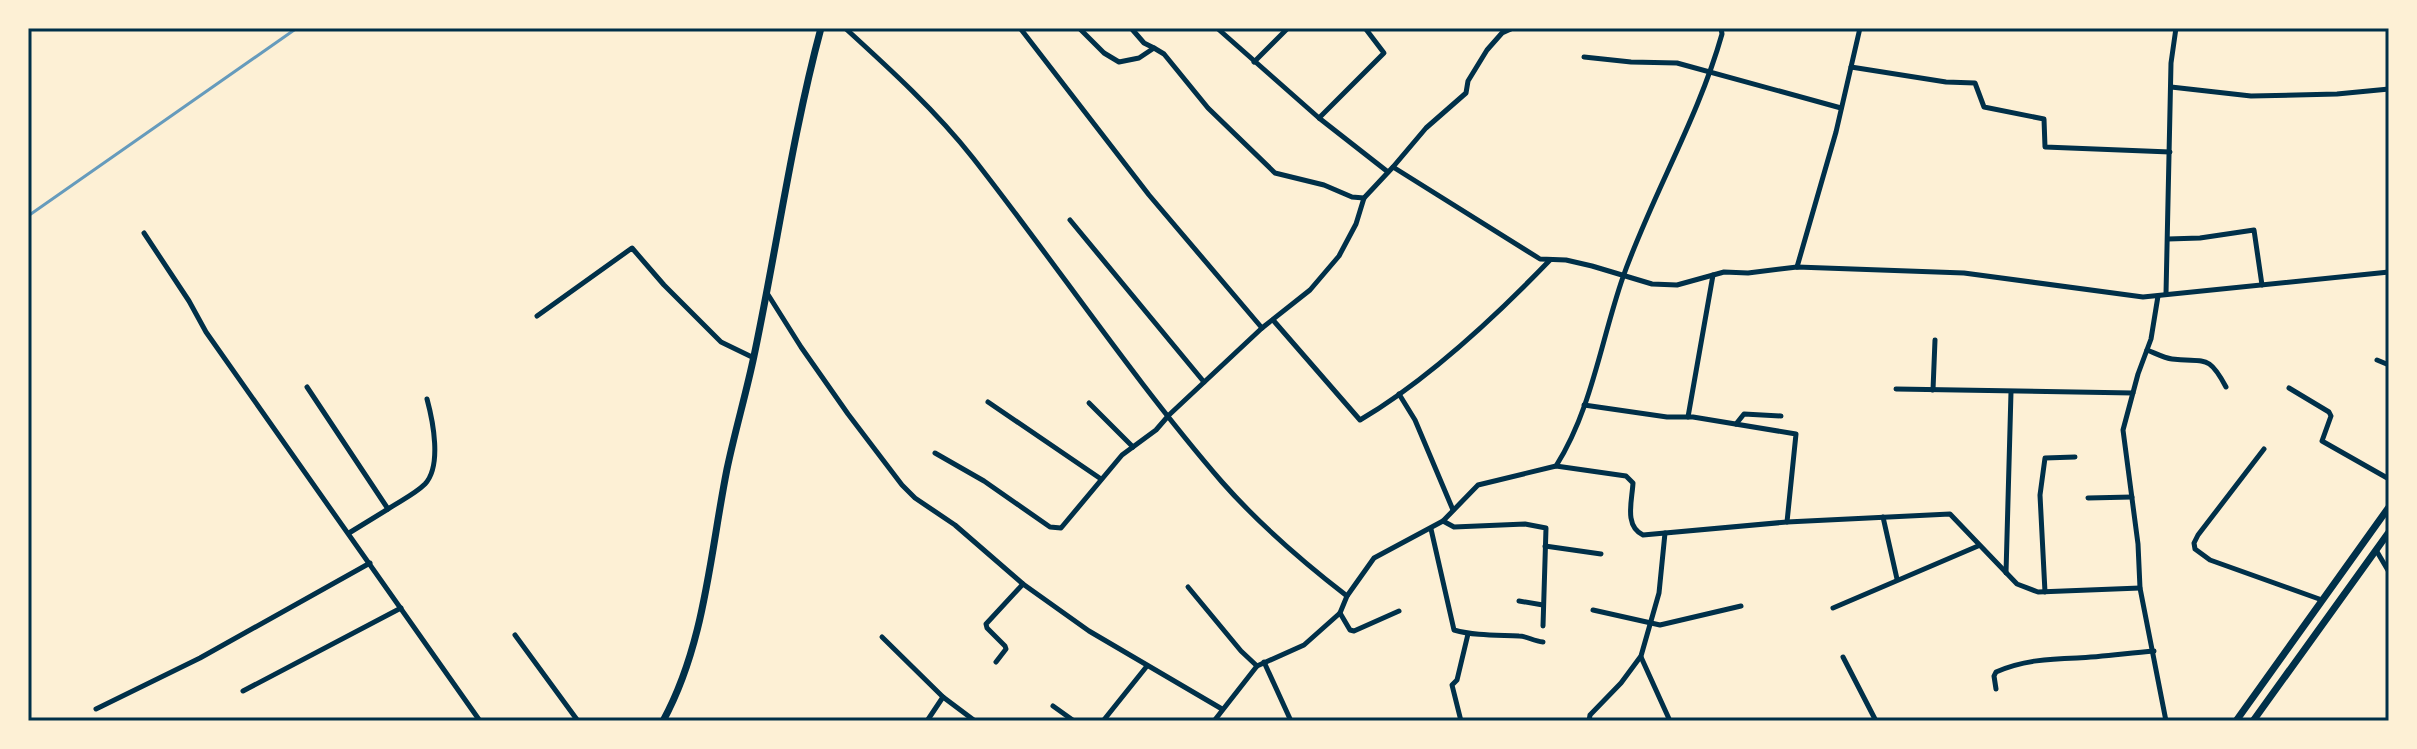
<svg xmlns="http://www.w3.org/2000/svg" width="2417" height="749" viewBox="0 0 2417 749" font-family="'Work Sans',sans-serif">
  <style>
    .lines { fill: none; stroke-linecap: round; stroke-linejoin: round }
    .stream { stroke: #669bbc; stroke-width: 3 }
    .minor { stroke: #003049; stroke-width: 5 }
    .secondary { stroke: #003049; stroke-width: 7 }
    .primary { stroke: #003049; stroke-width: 7 }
    .neatline { fill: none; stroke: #003049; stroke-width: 3 }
  </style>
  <rect width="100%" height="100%" fill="#fdf0d5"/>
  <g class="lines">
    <polyline class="stream" points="28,216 297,28"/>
    <g class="minor">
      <path d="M 845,28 C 890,69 936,111 973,158 C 1057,265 1133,379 1222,482 C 1259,524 1303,562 1347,596"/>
      <polyline points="1020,28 1149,195 1262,328"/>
      <polyline points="1079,28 1104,53 1119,62 1139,58 1154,48 1164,54 1208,108 1275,173 1324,185 1352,197 1364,198 1393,167 1540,259 1566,260 1592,266 1652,284 1677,285 1724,272 1748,273 1797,267 1964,273 2143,297 2389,272"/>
      <polyline points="1131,28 1144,43 1154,48"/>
      <polyline points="1217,28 1319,118 1388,172"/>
      <polyline points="1584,57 1631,62 1677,63 1841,108"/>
      <polyline points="1254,62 1288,28"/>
      <polyline points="1851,67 1946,82 1975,83 1984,107 2044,119 2045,147 2170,152"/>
      <polyline points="2171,87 2251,96 2337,94 2389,89"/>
      <polyline points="1319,118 1384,53 1365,28"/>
      <polyline points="1393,167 1426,128 1466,93 1468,81 1487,50 1502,33 1513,28"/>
      <polyline points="1070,220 1204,382"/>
      <polyline points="144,233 189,301 206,332 480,721"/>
      <polyline points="2168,239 2200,238 2254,230 2262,285"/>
      <polyline points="1797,267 1836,132 1860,28"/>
      <polyline points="767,293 801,347 848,414 902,485 915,498 955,525 1023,584 1089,631 1222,709"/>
      <polyline points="2166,294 2171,63 2176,28"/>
      <polyline points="2158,296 2151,339 2138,374 2123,430 2138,544 2140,588 2166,721"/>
      <polyline points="537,316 632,248 664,285 721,342 754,358"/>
      <path d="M 1273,320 L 1360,420 C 1426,381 1496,316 1550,260"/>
      <path d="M 2147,350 C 2155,353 2164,358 2172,359 C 2205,363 2208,353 2226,387"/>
      <polyline points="2377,360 2389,365"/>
      <polyline points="307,387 388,509 349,533"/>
      <polyline points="2289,388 2329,412 2331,416 2322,441 2389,479"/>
      <polyline points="1896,389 2133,393"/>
      <polyline points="1933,390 1935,340"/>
      <polyline points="1399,394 1415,420 1453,510"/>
      <polyline points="988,402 1101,479"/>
      <polyline points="1089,403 1133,447"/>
      <polyline points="1584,405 1667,417 1693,417 1796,434 1787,522"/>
      <polyline points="1688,417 1713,275"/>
      <polyline points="1736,424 1744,414 1781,416"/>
      <polyline points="2264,449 2198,535 2194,543 2195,549 2210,560 2322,600"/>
      <polyline points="935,453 984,481 1050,527 1061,528 1122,455 1156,430 1169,415 1262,328 1310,290 1339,256 1356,224 1364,198"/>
      <path d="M 1556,466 L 1626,476 L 1633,483 C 1632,501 1624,526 1643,535 L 1787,522 L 1950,514 L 2017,584 L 2038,592 L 2140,588"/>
      <polyline points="2088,498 2132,497"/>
      <path d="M 388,509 C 400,501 415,494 425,484 C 442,466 433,421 427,399"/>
      <polyline points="1883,517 1897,579"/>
      <polyline points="1443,521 1454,527 1525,524 1546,528 1543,626"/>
      <path d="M 1431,529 L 1454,630 C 1475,636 1497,635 1519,636 C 1527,636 1533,641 1543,642"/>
      <polyline points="1545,546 1601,554"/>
      <polyline points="2376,550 2389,572"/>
      <polyline points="2006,573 2011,392"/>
      <polyline points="1188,587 1241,651 1257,666"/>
      <polyline points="2045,592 2040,495 2045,458 2075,457"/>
      <polyline points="1519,601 1543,605"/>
      <polyline points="1833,608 1978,546"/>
      <polyline points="1593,610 1660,625 1741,606"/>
      <polyline points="1340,613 1350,630 1354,631 1399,611"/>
      <polyline points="515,635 578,721"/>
      <polyline points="882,637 943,697 975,721"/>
      <polyline points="1641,657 1670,721"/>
      <polyline points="1843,657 1876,721"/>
      <polyline points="996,662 1006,649 1005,646 987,628 986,624 1023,584"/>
      <polyline points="1264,662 1291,721"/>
      <path d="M 1996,689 L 1994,676 L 1996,672 C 2023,660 2050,659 2077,658 C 2103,657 2128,653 2154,651"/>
      <polyline points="243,691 401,608"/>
      <polyline points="1053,706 1074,721"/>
      <polyline points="96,709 200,658 370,563"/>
      <polyline points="927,721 943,697"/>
      <polyline points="1103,721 1147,666"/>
      <path d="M 1214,721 L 1257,666 L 1304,645 L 1340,613 L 1347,596 L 1374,558 L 1443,521 L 1478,485 L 1556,466 C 1592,409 1601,340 1623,277 C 1652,195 1698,119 1722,34 L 1721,28"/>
      <polyline points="1461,721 1452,685 1457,680 1468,634"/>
      <polyline points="1589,721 1590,715 1621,683 1641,656 1659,593 1665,533"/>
    </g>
    <path class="secondary" d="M 663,721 C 705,644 710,554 727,469 C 735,431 746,394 754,356 C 777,247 792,136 821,28"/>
    <g class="primary">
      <polyline points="2236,721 2389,507"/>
      <polyline points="2253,721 2389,532"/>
    </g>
  </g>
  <rect width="2417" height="749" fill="none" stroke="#fdf0d5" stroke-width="60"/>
  <rect x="30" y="30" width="2357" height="689" class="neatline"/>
</svg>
